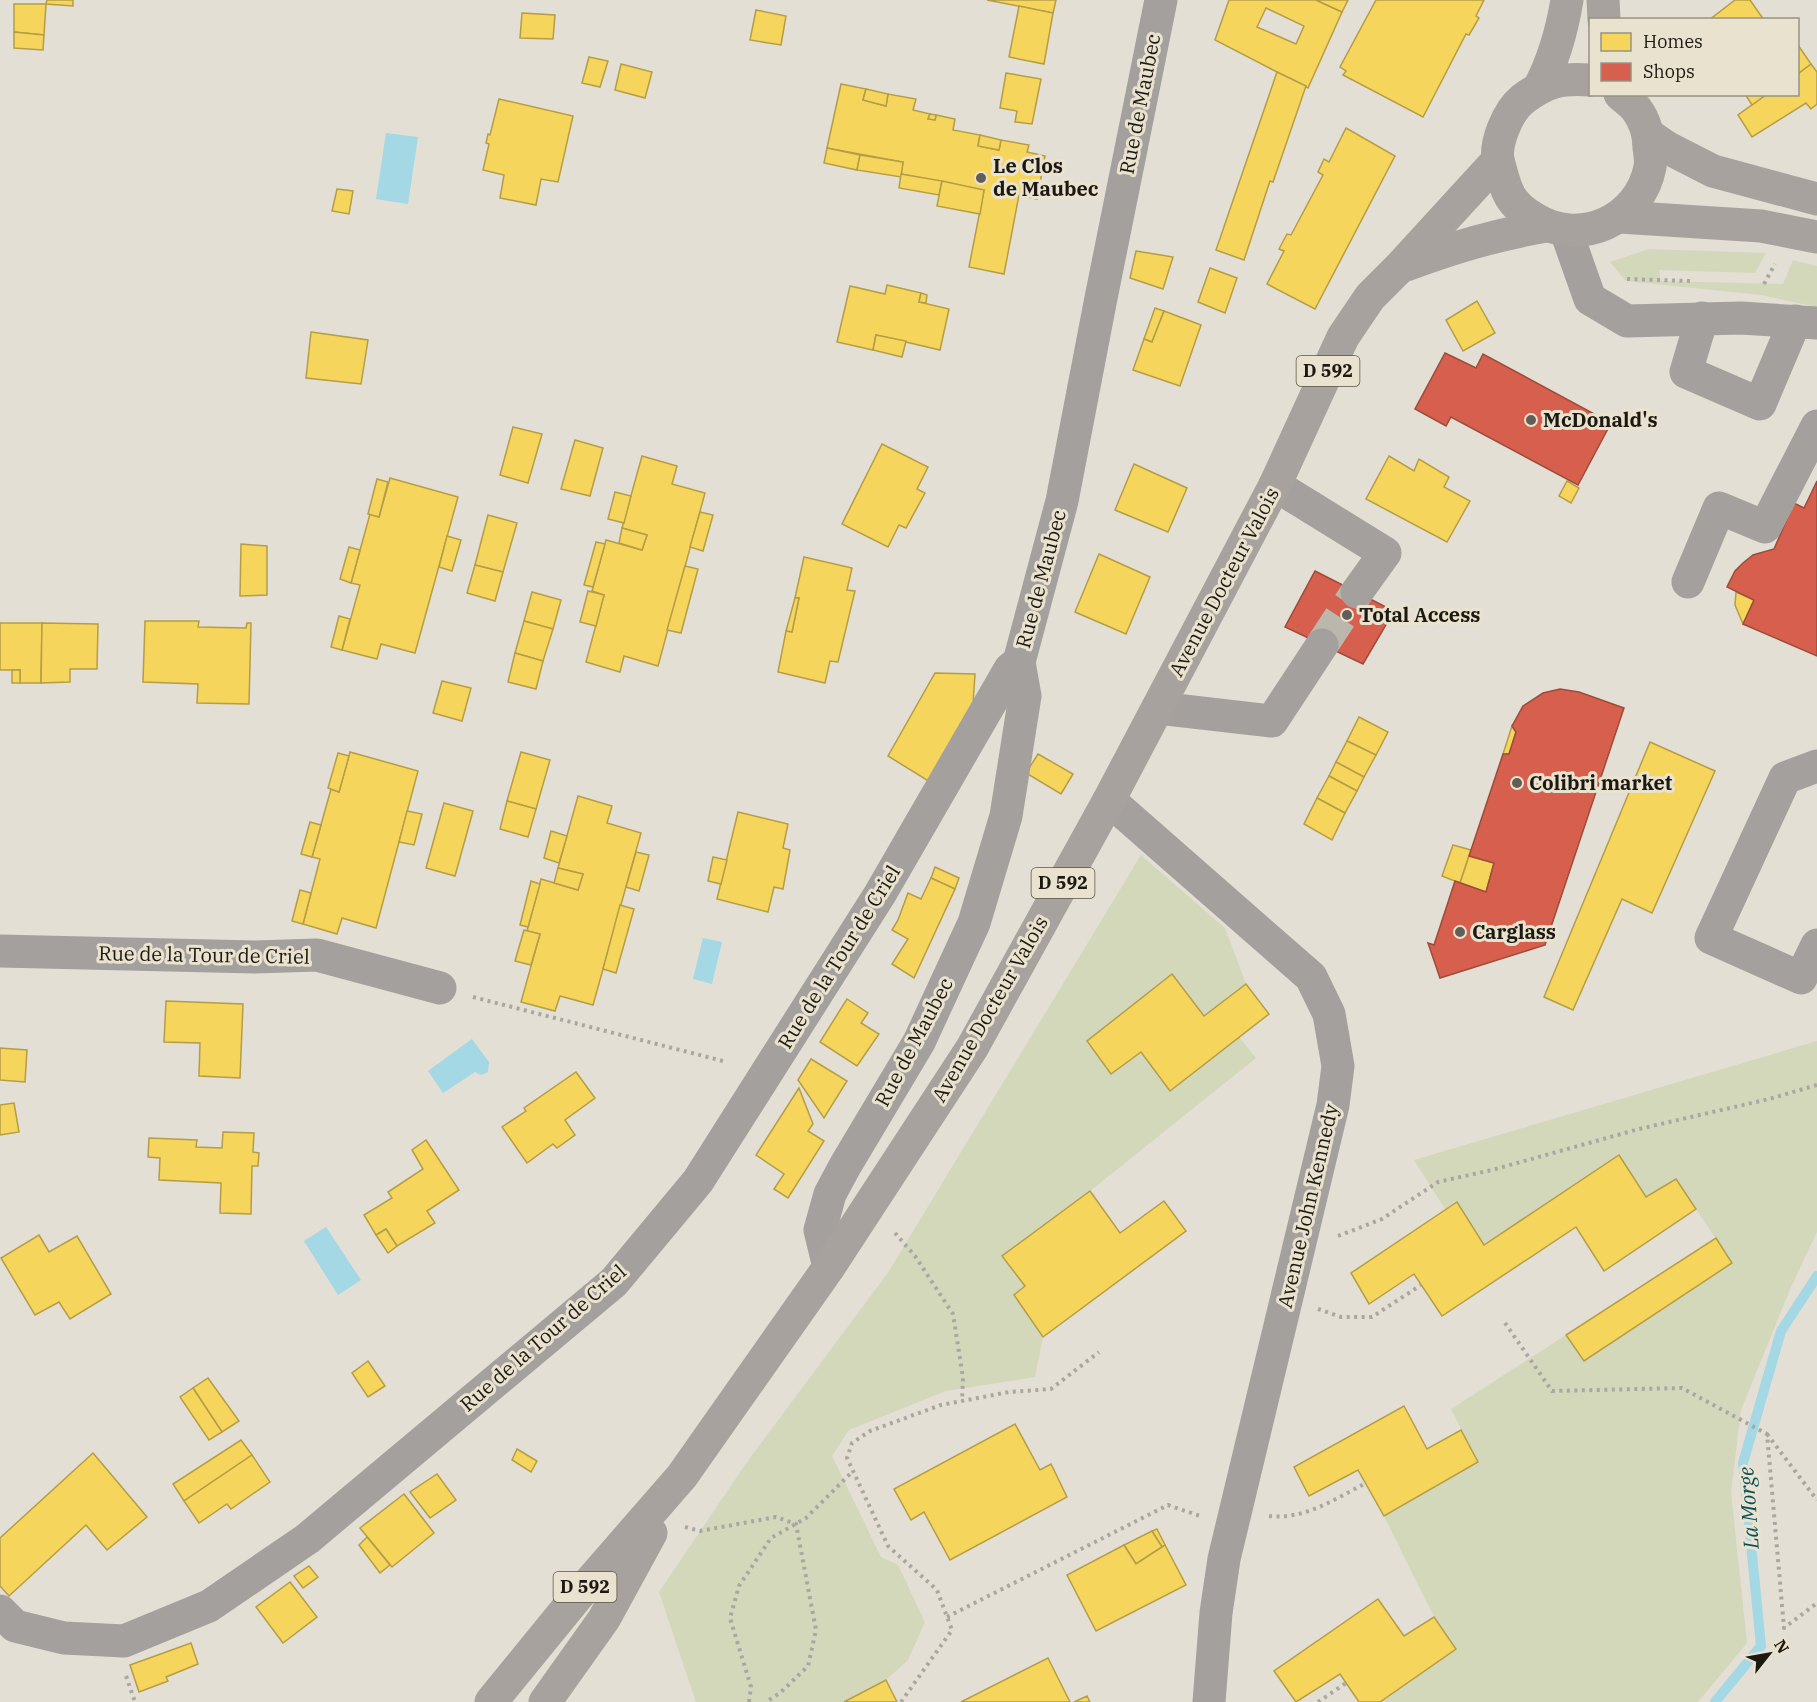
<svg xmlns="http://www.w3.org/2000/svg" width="1817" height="1702" viewBox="0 0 1817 1702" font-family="'IBM Plex Serif',serif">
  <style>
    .green { fill: #d3d8bb }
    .water { fill: #a3d8e4 }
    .homes { fill: #f6d55c; stroke: #b59d46; stroke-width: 1.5; fill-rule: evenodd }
    .shops { fill: #d6604d; stroke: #9e4b3b; stroke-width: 1.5 }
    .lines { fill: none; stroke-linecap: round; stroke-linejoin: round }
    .stream { stroke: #a3d8e4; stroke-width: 10 }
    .minor-tunnel { stroke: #bbb7ad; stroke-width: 33; stroke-dasharray: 33 16; stroke-linecap: butt }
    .path { stroke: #aaa7a2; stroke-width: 4; stroke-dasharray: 3 4.5; stroke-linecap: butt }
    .minor { stroke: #a3a09e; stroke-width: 33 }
    .major { stroke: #a7a29d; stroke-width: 33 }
    .poi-dot { fill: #625e56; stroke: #e9e2ce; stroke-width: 2 }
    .labels { text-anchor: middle; stroke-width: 6; stroke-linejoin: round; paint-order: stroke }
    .shield { fill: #e9e2ce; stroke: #5a554a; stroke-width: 1.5 }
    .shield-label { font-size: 18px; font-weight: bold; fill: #1c1912 }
    .street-label { font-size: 20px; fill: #1c1912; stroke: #e9e2ce }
    .poi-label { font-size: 20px; font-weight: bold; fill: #1c1912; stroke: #e9e2ce; text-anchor: start }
    .water-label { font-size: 21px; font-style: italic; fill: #074d5d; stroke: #e9e2ce }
  </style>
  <rect width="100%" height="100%" fill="#e3dfd4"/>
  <g class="green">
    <polygon points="1649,249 1766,253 1755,273 1659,270 1661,281 1783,284 1793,260 1817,266 1817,307 1761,295 1626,281 1610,262"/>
    <polygon points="1141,855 1225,928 1246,984 1204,1016 1172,975 1087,1042 1111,1074 1141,1052 1170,1091 1239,1037 1256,1058 1090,1191 1002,1256 1025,1286 1014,1295 1043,1337 1035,1377 946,1391 849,1430 832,1456 881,1557 898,1565 925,1622 908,1660 886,1680 844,1702 696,1702 659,1592 747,1462 887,1274"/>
    <polygon points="1817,1041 1817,1232 1791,1287 1741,1410 1731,1492 1747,1643 1698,1702 1380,1702 1456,1649 1434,1617 1384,1516 1478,1462 1451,1409 1566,1335 1584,1361 1732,1263 1676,1179 1646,1197 1619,1156 1484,1245 1457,1202 1445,1209 1414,1160"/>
  </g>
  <g class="water">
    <polygon points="386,133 418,137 408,204 376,199"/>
    <polygon points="703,938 722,942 712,984 693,979"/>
    <polygon points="472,1039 489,1062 488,1072 481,1075 475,1072 443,1093 428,1071"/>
    <polygon points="326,1227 361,1280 338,1295 304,1241"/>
  </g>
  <g class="homes">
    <polygon points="47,0 73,0 73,6 46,4"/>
    <polygon points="987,0 1056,0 1053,13"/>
    <path d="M 1229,0 L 1316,0 L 1342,12 L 1308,88 L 1215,40 ZM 1266,8 L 1304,26 L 1296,44 L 1257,27 Z"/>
    <polygon points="1316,0 1348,0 1342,12"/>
    <polygon points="1376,0 1484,0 1476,16 1479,18 1469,35 1466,34 1423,117 1343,75 1346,71 1340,67"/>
    <polygon points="1735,0 1750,0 1764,20 1709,20"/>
    <polygon points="14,4 46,4 44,35 14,32"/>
    <polygon points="1019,6 1053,13 1044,64 1009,57"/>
    <polygon points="756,10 786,16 781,45 750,40"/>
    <polygon points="522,13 555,15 553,39 520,38"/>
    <polygon points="14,32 44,35 43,50 14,48"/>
    <polygon points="1798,45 1811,64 1798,74"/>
    <polygon points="589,57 608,61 600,87 582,83"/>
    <polygon points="621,64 652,72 645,98 615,90"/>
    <polygon points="1811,64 1817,72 1817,104 1811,109 1806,103 1752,137 1738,115 1767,94 1798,94 1798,74"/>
    <polygon points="1277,72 1306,86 1273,182 1270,181 1244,260 1216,250"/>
    <polygon points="1006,73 1041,79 1032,124 1015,122 1017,111 1000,108"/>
    <polygon points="841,84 866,89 863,100 886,106 888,94 916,99 913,110 930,114 928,119 935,120 936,115 955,119 953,130 980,135 978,146 999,150 1001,140 1029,145 1027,152 1045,156 1037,199 1019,195 1004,274 969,267 984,190 901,174 903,162 827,148"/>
    <polygon points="866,89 888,94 886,106 863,100"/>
    <polygon points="1745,94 1767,94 1752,105"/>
    <polygon points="499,99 573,116 558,182 541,179 536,205 500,198 504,175 483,170 489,144 486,143 488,134 490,135"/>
    <polygon points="930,114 936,115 935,120 928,119"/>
    <polygon points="1346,128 1395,156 1315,309 1267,284 1284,251 1279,249 1287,234 1291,235 1323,175 1318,172 1324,159 1329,162"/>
    <polygon points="980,135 1001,140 999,150 978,146"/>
    <polygon points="827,148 860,155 857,170 824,163"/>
    <polygon points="860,155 903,162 901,177 857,170"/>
    <polygon points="901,174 942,181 939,195 899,188"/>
    <polygon points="942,181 984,190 980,214 937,206"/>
    <polygon points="337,189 353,191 349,214 332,211"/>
    <polygon points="1136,251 1173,257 1163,289 1130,278"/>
    <polygon points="1210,268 1237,278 1225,313 1198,302"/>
    <polygon points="887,285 921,293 919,302 949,309 940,350 876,335 873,350 837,342 850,286 885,294"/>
    <polygon points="921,293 927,295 926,303 919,302"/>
    <polygon points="1477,301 1495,333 1463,351 1446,320"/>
    <polygon points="1155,308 1164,311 1152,342 1144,339"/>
    <polygon points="1164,311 1201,325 1180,386 1133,370 1144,339 1152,342"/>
    <polygon points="311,332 368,340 361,384 306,378"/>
    <polygon points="876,335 906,341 902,357 873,350"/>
    <polygon points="513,427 542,434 528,483 500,475"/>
    <polygon points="575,440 603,448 590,496 561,489"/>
    <polygon points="882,444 928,467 917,489 925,493 906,528 899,525 888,547 842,524"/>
    <polygon points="642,456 677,466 672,484 705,493 658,666 624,656 620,672 586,662 604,595 592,591 606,540 642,550 647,535 622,528"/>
    <polygon points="1389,456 1414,471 1419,459 1449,477 1444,487 1470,501 1447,542 1366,499"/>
    <polygon points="1134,464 1187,488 1168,532 1115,510"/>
    <polygon points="390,478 458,497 415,653 381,644 377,659 342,650 360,585 351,583 370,514 379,517"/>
    <polygon points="377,479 388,482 379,517 368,514"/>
    <polygon points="1567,481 1579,488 1571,503 1559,496"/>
    <polygon points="615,492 631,496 624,523 608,519"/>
    <polygon points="700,512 713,515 703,551 690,547"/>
    <polygon points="488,515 517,523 503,572 475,565"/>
    <polygon points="622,528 647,535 642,550 619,543"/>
    <polygon points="447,536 461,540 452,571 439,567"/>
    <polygon points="596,542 605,544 593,587 584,585"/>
    <polygon points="241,544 267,546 267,595 240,596"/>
    <polygon points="349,547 360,550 351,583 340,579"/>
    <polygon points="1099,554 1150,577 1126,634 1075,612"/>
    <polygon points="804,557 852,568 847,590 855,591 838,662 830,661 825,683 778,672 786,631 792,632 799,598 795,598"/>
    <polygon points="475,565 503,572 495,601 467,593"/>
    <polygon points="685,566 698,569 681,633 667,630"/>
    <polygon points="588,591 604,595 596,626 580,622"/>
    <polygon points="532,592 561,600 553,629 524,621"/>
    <polygon points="1736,592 1754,600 1743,624 1735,605"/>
    <polygon points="795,598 799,598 792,632 786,631"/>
    <polygon points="339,616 350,619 342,650 331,647"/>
    <polygon points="145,621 199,621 198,627 246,628 247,623 251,623 249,704 197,703 198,684 143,682"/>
    <polygon points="524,621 553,629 543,661 515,653"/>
    <polygon points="0,623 42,623 41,683 20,683 20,670 0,670"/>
    <polygon points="42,623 98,624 97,669 70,669 70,682 41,683"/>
    <polygon points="515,653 543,661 536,689 508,682"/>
    <rect x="12" y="670" width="8" height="13"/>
    <polygon points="935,673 975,674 973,704 930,782 888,756"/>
    <polygon points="442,681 471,688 462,721 433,713"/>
    <polygon points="1359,717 1388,732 1376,755 1347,741"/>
    <polygon points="1512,726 1516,732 1509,754 1503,754"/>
    <polygon points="1347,741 1376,755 1364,777 1336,762"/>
    <polygon points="1650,742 1715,771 1652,913 1622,899 1573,1010 1544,997"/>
    <polygon points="350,752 418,771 376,928 342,918 337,934 303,924 320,859 312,857 331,789 339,792"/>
    <polygon points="521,752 550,760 536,809 507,801"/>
    <polygon points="338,753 349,756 339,792 328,788"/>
    <polygon points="1038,754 1073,774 1061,794 1026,773"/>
    <polygon points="1336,762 1364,777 1357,791 1329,776"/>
    <polygon points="1329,776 1357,791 1345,813 1317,798"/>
    <polygon points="578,796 612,806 607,823 641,833 593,1005 560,996 555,1011 521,1002 540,934 527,931 541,879 578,890 583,874 558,868"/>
    <polygon points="1317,798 1345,813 1332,840 1304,824"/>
    <polygon points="507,801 536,809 528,837 500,829"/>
    <polygon points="444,803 473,811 455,876 426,868"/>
    <polygon points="407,811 422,814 414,845 399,842"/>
    <polygon points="738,812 788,824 783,848 790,850 783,889 774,887 768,912 717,899"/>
    <polygon points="310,822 321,825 312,857 301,854"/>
    <polygon points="551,831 567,836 559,863 544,858"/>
    <polygon points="1453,845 1471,850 1460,883 1442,876"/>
    <polygon points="636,852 649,855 639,891 626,887"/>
    <polygon points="1469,856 1494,863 1486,892 1460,883"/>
    <polygon points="713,857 727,860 721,884 708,881"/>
    <polygon points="935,867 959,878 955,889 931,878"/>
    <polygon points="558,868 583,874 578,890 554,883"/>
    <polygon points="931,878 955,889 914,978 892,964 908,939 892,930 898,920 908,893 921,899"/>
    <polygon points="531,881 540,884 528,927 520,925"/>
    <polygon points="300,890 311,893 303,924 292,921"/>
    <polygon points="620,905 634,909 616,973 603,969"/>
    <polygon points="524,930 540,934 531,965 515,961"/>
    <polygon points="1172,974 1204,1016 1246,984 1269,1014 1170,1091 1141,1052 1111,1074 1087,1041"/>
    <polygon points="847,999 868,1013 861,1023 879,1034 857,1066 820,1042"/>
    <polygon points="166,1001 243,1004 240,1078 199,1076 200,1043 164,1042"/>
    <polygon points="0,1048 27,1050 25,1082 0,1080"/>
    <polygon points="811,1059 847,1081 824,1118 798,1080"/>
    <polygon points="576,1072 595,1098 565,1120 575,1135 557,1148 553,1144 527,1163 502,1127 526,1111 524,1108"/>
    <polygon points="799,1088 813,1124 808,1131 824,1141 788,1198 774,1189 784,1174 756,1155"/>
    <polygon points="14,1103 19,1132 0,1135 0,1105"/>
    <polygon points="223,1132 254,1133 253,1152 259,1153 258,1166 252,1166 251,1214 220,1213 221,1183 159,1180 160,1158 148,1157 149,1138 197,1140 196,1147 222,1148"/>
    <polygon points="426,1140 459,1190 427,1211 435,1223 397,1246 386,1229 376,1235 364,1215 392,1198 388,1192 423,1169 412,1150"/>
    <polygon points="1619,1155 1646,1197 1676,1179 1696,1209 1604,1271 1576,1227 1442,1316 1414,1274 1369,1304 1351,1273 1457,1202 1484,1245"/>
    <polygon points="1090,1191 1120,1233 1164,1201 1186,1231 1043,1337 1014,1295 1025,1286 1002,1256"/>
    <polygon points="386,1229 397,1246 388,1253 376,1235"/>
    <polygon points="39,1235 49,1252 77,1236 111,1294 70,1319 59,1302 35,1315 1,1258"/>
    <polygon points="1716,1238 1732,1263 1584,1361 1566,1335"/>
    <polygon points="368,1361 385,1386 368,1397 352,1373"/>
    <polygon points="208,1378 239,1421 222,1432 193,1388"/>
    <polygon points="193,1388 222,1432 209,1440 180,1397"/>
    <polygon points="1404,1406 1427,1449 1461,1430 1478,1462 1384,1516 1358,1470 1309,1496 1294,1467"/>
    <polygon points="1015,1424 1040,1470 1051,1464 1067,1497 950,1560 924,1512 911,1520 894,1489"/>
    <polygon points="241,1440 252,1455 184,1501 173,1484"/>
    <polygon points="517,1449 537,1461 531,1472 512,1460"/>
    <polygon points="93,1453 147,1517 107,1550 86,1525 9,1596 0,1586 0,1538"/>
    <polygon points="252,1455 270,1482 231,1509 227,1504 199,1523 184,1501"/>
    <polygon points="437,1474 456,1500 430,1518 410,1492"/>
    <polygon points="404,1494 434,1533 392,1567 360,1528"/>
    <polygon points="1157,1529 1165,1545 1162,1547 1152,1531"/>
    <polygon points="1152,1531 1162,1547 1136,1564 1124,1545"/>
    <polygon points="367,1537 390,1565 380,1573 359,1545"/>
    <polygon points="1124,1545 1136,1564 1165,1545 1186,1585 1096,1631 1067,1575"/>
    <polygon points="309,1566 318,1577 303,1588 294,1576"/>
    <polygon points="290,1582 317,1617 283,1643 256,1607"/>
    <polygon points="1378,1599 1404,1636 1434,1617 1456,1649 1380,1702 1359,1702 1340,1674 1296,1702 1274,1671"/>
    <polygon points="191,1643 198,1664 166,1677 168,1681 139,1692 130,1665"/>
    <polygon points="1048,1658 1070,1702 961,1702"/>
    <polygon points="886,1680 897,1702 844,1702"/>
    <polygon points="1087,1696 1090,1702 1074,1702"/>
  </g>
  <g class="shops">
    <polygon points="1445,353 1476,368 1483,354 1611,423 1578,485 1451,417 1446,426 1415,409"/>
    <polygon points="1817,481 1817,656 1743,624 1754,600 1727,587 1735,571 1743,563 1753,555 1774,549 1794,503 1804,508"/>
    <polygon points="1315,571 1394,611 1363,664 1285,627"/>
    <polygon points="1560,689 1579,692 1624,708 1545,945 1440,978 1428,943 1434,945 1455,881 1486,892 1494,863 1469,856 1503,754 1509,754 1516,732 1512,726 1523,706 1543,693"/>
  </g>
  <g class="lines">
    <polyline class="stream" points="1715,1702 1761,1646 1743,1463 1781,1331 1817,1276"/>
    <polyline class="minor-tunnel" points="1322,645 1357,592"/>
    <g class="path">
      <polyline points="1627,279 1691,281"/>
      <polyline points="1764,284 1775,264"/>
      <polyline points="473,997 723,1061"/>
      <polyline points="895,1233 915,1256 953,1314 963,1378 962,1401"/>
      <polyline points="1338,1236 1382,1219 1438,1182 1492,1170 1639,1129 1769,1099 1817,1085"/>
      <polyline points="1318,1309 1341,1317 1372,1317 1421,1285"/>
      <polyline points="1505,1323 1552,1391 1682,1388 1767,1434 1784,1628 1817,1603"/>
      <polyline points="1767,1434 1817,1500"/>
      <path d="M 1269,1516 C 1304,1520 1335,1499 1366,1483"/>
      <polyline points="685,1527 700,1531 776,1517 796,1524 816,1630 808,1666 780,1693 766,1702"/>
      <polyline points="947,1617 1168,1505 1200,1516"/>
      <polyline points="126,1676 135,1702"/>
      <polyline points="749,1702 751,1687 730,1618 739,1586 771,1538 806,1518 853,1471"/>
      <polyline points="901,1702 952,1630 937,1590 888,1546 847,1458 852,1443 870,1431 941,1405 1009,1392 1051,1389 1099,1352"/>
      <polyline points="1318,1702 1346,1683"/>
    </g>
    <g class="minor">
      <polyline points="1566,231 1590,299 1627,321 1741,318 1817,323"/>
      <polyline points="1702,318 1686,372 1760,404 1795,321"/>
      <polyline points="1275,485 1385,553 1357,592"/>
      <polyline points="1688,582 1719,508 1765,527 1817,426"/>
      <polyline points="1158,708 1272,721 1322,645"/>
      <polyline points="1817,766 1785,778 1711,938 1801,978 1817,945"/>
      <polyline points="1109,800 1311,977 1329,1014 1338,1066 1333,1105 1224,1559 1216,1613 1209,1702"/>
      <polyline points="0,951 255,957 317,955 440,988"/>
      <polyline points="829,1267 820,1230 830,1194 845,1166 919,1042 974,923 1006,816 1025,696 1019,662 1062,501 1101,298 1161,0"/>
      <polyline points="0,1611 15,1626 64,1638 124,1641 209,1606 307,1539 614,1282 698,1181 880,894 1010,669 1019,662"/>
    </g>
    <g class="major">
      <polyline points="1603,0 1604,20"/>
      <path d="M 1590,80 C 1561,78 1547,81 1523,99 C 1508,111 1493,145 1499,164 C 1502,174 1504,185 1509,194 C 1514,205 1525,213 1535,219 C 1581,247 1640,220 1650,167 C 1651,161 1650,154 1649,148 C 1649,136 1645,121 1637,110 C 1633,104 1625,99 1620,94"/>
      <path d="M 1540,86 C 1554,59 1562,30 1567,0"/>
      <polyline points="1649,135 1668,148 1713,171 1817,199"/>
      <polyline points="1620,217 1761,226 1817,237"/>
      <path d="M 1406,265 C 1455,247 1495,235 1546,226"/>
      <polyline points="491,1702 575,1599 682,1476 829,1267 972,1048 1109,800 1275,485 1343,337 1370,297 1399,268 1498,160"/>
      <polyline points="545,1702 604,1619 651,1533"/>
    </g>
  </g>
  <g class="poi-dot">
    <circle cx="981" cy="178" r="6"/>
    <circle cx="1531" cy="420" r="6"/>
    <circle cx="1347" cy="615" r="6"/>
    <circle cx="1517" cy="783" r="6"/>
    <circle cx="1460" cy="932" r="6"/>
  </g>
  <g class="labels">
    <g class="shield">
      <rect x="1296.5" y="356" width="63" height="30" rx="4.5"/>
      <rect x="1031.5" y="868" width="63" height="30" rx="4.5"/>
      <rect x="553.5" y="1572" width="63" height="30" rx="4.5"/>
    </g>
    <g class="shield-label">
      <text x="1328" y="377">D 592</text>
      <text x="1063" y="889">D 592</text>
      <text x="585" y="1593">D 592</text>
    </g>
    <g class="street-label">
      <text transform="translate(1140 104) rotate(-79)" y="7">Rue de Maubec</text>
      <text transform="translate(1041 579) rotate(-75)" y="7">Rue de Maubec</text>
      <text transform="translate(1224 582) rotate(-62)" y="7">Avenue Docteur Valois</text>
      <text transform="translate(204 955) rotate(1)" y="7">Rue de la Tour de Criel</text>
      <text transform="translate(839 957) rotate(-58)" y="7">Rue de la Tour de Criel</text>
      <text transform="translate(990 1009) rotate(-60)" y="7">Avenue Docteur Valois</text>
      <text transform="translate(914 1042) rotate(-62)" y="7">Rue de Maubec</text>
      <text transform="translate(1308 1206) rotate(-77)" y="7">Avenue John Kennedy</text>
      <text transform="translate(543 1338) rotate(-41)" y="7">Rue de la Tour de Criel</text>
    </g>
    <g class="poi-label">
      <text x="993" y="173">Le Clos<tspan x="993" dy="23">de Maubec</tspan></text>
      <text x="1543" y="427">McDonald's</text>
      <text x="1359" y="622">Total Access</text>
      <text x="1529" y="790">Colibri market</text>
      <text x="1472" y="939">Carglass</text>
    </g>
    <g class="water-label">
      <text transform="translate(1749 1508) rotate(-94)" y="7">La Morge</text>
    </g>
  </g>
  <rect x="1589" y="18" width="210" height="78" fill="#e9e2ce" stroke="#979283" stroke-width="1.5"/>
  <rect x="1601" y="33" width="30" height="18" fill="#f6d55c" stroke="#979283" stroke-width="1.5"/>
  <text x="1643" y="48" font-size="18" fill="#1c1912">Homes</text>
  <rect x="1601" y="63" width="30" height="18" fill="#d6604d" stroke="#979283" stroke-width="1.5"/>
  <text x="1643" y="78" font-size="18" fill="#1c1912">Shops</text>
  <g transform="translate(1769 1654) rotate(59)" stroke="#e9e2ce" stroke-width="4.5" paint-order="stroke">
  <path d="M0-4.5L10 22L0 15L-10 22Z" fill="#1c1912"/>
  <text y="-9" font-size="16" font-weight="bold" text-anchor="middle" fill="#1c1912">N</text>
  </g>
</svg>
